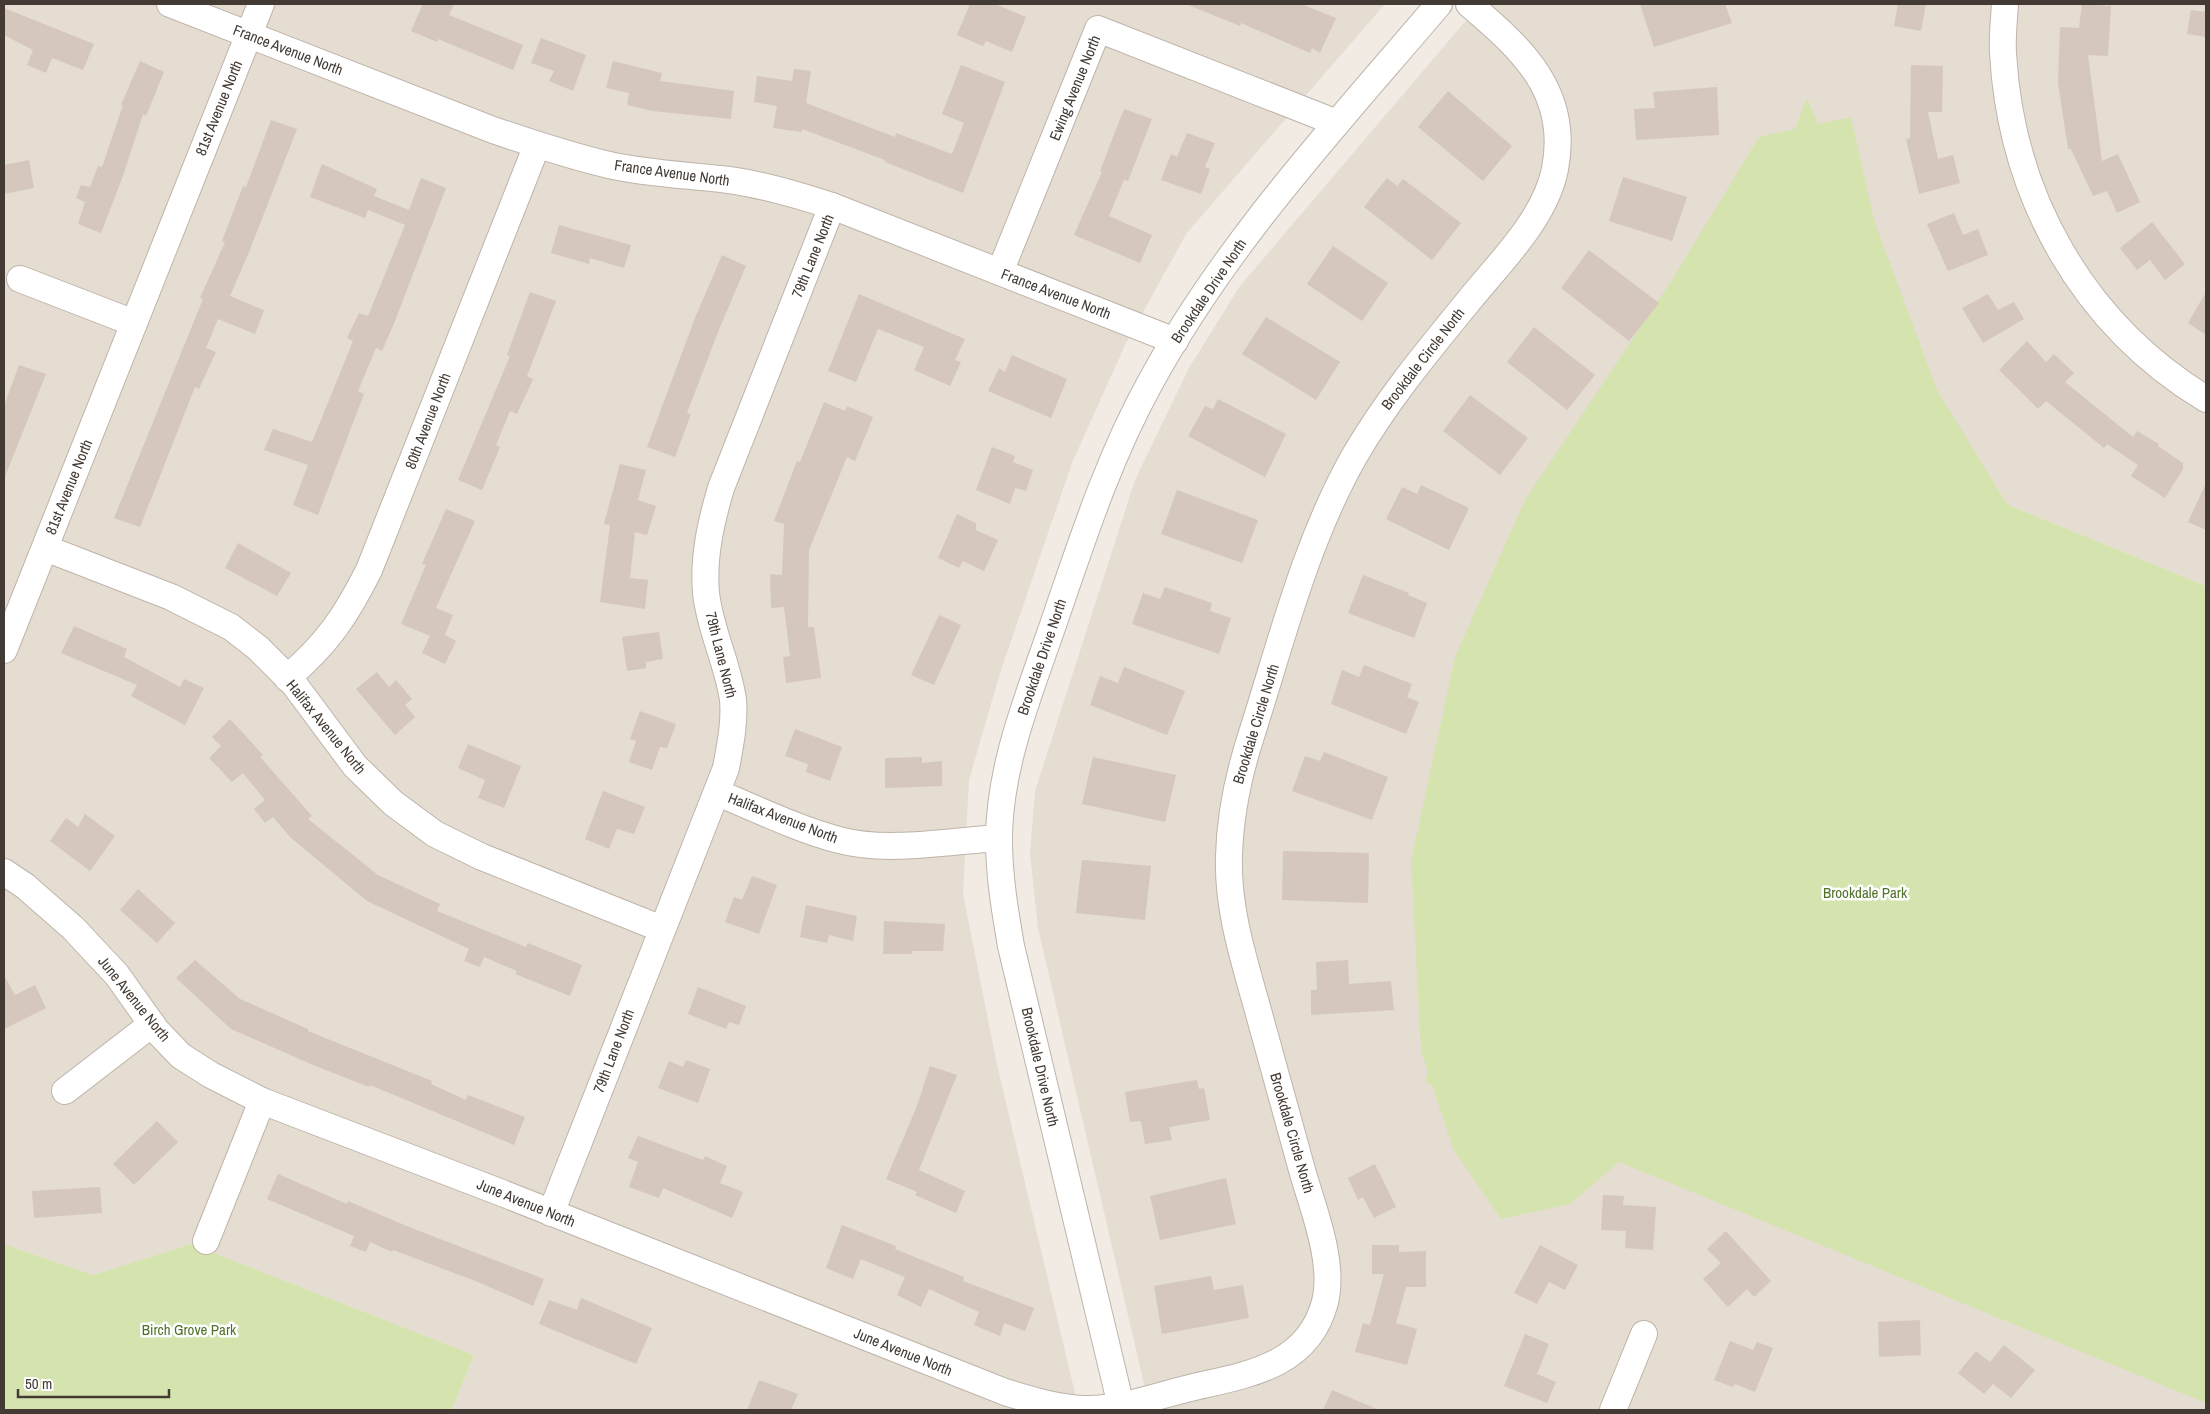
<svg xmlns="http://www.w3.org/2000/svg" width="2210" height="1414" viewBox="0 0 2210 1414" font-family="'Archivo Narrow',sans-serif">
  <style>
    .residential { fill: #e5dcd2 }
    .green { fill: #d5e4ae }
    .building { fill: #d5c7bd }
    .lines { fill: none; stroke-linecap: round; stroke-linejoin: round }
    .minor-casing { stroke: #bfb4aa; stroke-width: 28 }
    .minor { stroke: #fff; stroke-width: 26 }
    .labels { text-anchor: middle; stroke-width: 5; stroke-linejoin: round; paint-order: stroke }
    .street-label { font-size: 15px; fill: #433a34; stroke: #fff }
    .park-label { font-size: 15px; fill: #51712b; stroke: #fff }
  </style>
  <rect width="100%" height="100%" fill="#f1ebe4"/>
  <g class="residential">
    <polygon points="4,4 1385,4 1186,234 1125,345 1072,463 1000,673 969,780 963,894 997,1065 1079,1410 452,1410 474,1355 191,1244 93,1275 4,1244"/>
    <polygon points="1480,4 2206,4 2206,586 1970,489 1807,99 2206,1403 2206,1410 1150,1410 1038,928 1030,854 1035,791 1135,480 1189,368 1240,286"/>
  </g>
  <g class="green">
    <polygon points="1807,98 1818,124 1851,117 1874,220 1937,390 2005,501 2011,506 2206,586 2206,1403 1619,1162 1570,1204 1501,1219 1453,1149 1432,1085 1425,1082 1428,1072 1421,1050 1411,861 1455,657 1525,500 1672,280 1759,137 1795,129"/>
    <polygon points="4,1244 93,1275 191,1244 474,1355 452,1410 4,1410"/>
  </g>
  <g class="building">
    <polygon points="423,4 454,4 449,15 523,45 513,70 438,39 437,42 411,31"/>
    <polygon points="970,4 995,4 1026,17 1012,52 986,41 983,46 957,35"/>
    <polygon points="1186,4 1301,4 1336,18 1320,53 1312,48 1310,53 1241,23 1240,26"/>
    <polygon points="1640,4 1725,4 1732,23 1654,47"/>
    <polygon points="1898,4 1926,4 1921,31 1894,26"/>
    <polygon points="2082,4 2111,6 2108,56 2088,55 2102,161 2118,154 2140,202 2117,213 2107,191 2093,196 2071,149 2068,149 2058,83 2060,27 2079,28"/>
    <polygon points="4,8 94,44 83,70 52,58 46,73 27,65 33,50 4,35"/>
    <polygon points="2191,10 2206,12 2206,37 2187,34"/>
    <polygon points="541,38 586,55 573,91 549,81 554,71 531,63"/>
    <polygon points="140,61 164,72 146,116 143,114 123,176 101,233 78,224 85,202 76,198 81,185 90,187 98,166 102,167 123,105 121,105"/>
    <polygon points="613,61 662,73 660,81 734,91 731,119 653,111 627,105 629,93 606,88"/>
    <polygon points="961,65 1005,82 963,193 885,162 885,160 802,129 802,132 773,128 777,106 754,102 757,76 792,81 794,69 811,71 806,103 895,137 896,133 952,154 964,123 942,114"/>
    <polygon points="1911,65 1943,66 1942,112 1928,112 1938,159 1953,155 1960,183 1919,194 1906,139 1910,138"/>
    <polygon points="1717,87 1719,135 1636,140 1634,109 1655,108 1653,92"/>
    <polygon points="1448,91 1512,146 1483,181 1418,127"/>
    <polygon points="1124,109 1152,119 1128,181 1124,180 1109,216 1152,235 1140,263 1074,235 1102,172 1100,171"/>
    <polygon points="271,120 297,129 249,252 230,296 264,310 255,334 218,319 206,348 216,352 199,389 195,387 140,527 114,518 203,299 200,298 225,242 222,241 243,186 246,187"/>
    <polygon points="1187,133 1215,143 1205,167 1210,169 1201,194 1161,180 1171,154 1177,157"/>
    <polygon points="29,160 34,188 4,194 4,165"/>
    <polygon points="322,164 377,189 374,196 409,210 421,178 446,188 395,321 382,351 376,348 358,391 364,394 318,515 293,505 308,465 264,450 273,429 312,442 353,341 347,338 359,313 368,316 405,225 368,210 365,218 310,197"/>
    <polygon points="1623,177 1687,197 1672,241 1609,221"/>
    <polygon points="1387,178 1397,186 1403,179 1461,223 1432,260 1364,207"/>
    <polygon points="1954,213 1963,235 1978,229 1988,255 1948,271 1927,224"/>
    <polygon points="2152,222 2185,264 2165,280 2150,260 2137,270 2120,248"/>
    <polygon points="559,225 631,245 624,268 590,258 589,264 551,253"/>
    <polygon points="1333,246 1388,283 1362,321 1307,284"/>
    <polygon points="1589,250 1659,303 1629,341 1561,288"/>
    <polygon points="722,255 746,266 720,327 687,413 691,414 675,457 647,447 695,318"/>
    <polygon points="530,292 556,301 527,376 533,379 517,414 510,411 496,445 500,447 482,490 458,480 510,356 507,355"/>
    <polygon points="2206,292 2206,335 2188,323"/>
    <polygon points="859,294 965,339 955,360 961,362 950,386 914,370 924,347 878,329 856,382 828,371"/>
    <polygon points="1988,294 1998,310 2014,302 2024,319 1983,343 1962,308"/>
    <polygon points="1266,317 1340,362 1316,400 1242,354"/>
    <polygon points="1534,327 1595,375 1567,410 1507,362"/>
    <polygon points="2027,341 2046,362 2054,354 2074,373 2065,382 2133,437 2137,431 2159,444 2158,446 2183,463 2183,469 2165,498 2131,476 2138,465 2107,444 2104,448 2046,401 2038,409 1999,370"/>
    <polygon points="1012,355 1067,379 1051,418 988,391 999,368 1005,372"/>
    <polygon points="19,365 46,374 4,479 4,406"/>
    <polygon points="1470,395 1528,438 1500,475 1443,431"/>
    <polygon points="1218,399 1286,434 1265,477 1188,436 1205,406 1213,409"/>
    <polygon points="824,402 845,411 847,406 873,417 855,461 847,457 809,550 808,627 814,627 821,678 786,683 783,657 790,656 784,607 771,608 770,574 782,575 784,524 774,521 797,461 800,462"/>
    <polygon points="992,447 1015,456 1013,462 1033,470 1026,491 1015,488 1010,504 976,490"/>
    <polygon points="620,464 646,470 638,500 656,506 647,535 635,532 630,578 648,580 645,609 600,602 610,525 604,524"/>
    <polygon points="2206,483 2206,530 2188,522"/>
    <polygon points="1421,485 1469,508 1449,550 1386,519 1402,487 1417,494"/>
    <polygon points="1177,490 1258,520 1242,563 1161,534"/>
    <polygon points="446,509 475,521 436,608 453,615 445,635 456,641 445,664 422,653 430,636 401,624 426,565 422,564"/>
    <polygon points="957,514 976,523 976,530 998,540 984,571 963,561 959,568 938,558"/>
    <polygon points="238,543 291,573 277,596 225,568"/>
    <polygon points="1363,575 1409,593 1408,595 1427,603 1414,638 1348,613"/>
    <polygon points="1165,587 1212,603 1210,611 1231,618 1219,654 1132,624 1143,593 1160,599"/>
    <polygon points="939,615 961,625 934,685 911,675"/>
    <polygon points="74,626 127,649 124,657 180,687 184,679 204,688 185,725 131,696 137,685 61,653"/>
    <polygon points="659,632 663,659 646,662 646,668 627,671 622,637"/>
    <polygon points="1364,665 1412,684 1407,697 1419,702 1406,734 1331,704 1342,670 1359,677"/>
    <polygon points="1124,667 1185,691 1167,735 1090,705 1100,676 1118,683"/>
    <polygon points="377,672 389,687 396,680 412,699 405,705 415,717 395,735 356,689"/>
    <polygon points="640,711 676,724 667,748 660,747 652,770 629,762 636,741 630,739"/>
    <polygon points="230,719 263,755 260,757 312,816 308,819 378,875 440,904 437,911 526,947 528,943 582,965 570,996 515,974 517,971 484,957 480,967 464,961 469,949 367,901 290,837 273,817 265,823 254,809 265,800 243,773 232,782 209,758 221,746 212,737"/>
    <polygon points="795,729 842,747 830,781 806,772 808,764 785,756"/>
    <polygon points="468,744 521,766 504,808 478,798 485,780 458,768"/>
    <polygon points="1324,752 1388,777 1372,820 1292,791 1305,756 1320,761"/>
    <polygon points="922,757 922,763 942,761 942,786 885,788 885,758"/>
    <polygon points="1093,757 1176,775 1165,822 1082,804"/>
    <polygon points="603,791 645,807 634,834 617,829 609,849 585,839"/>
    <polygon points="85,814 115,836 90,871 50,841 66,818 78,827"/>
    <polygon points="1283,851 1369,853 1368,903 1282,900"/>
    <polygon points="1082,860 1151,866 1145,920 1076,913"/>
    <polygon points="752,876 777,885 759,934 725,922 734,897 742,900"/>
    <polygon points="138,889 175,923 157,943 120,910"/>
    <polygon points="806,905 857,916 853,941 829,935 827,943 800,937"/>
    <polygon points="884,921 945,924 943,951 912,951 912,954 883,954"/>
    <polygon points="195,960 240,999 308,1029 308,1031 432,1081 431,1084 466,1100 468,1095 525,1117 514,1145 370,1085 369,1087 313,1065 231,1029 176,978"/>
    <polygon points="1348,960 1349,984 1391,981 1394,1010 1311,1015 1311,990 1317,990 1316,962"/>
    <polygon points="4,975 15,995 35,985 46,1008 4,1029"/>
    <polygon points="698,987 746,1006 739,1025 729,1022 726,1029 688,1014"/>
    <polygon points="686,1060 710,1069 698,1103 658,1088 669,1061 683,1067"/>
    <polygon points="930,1066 957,1075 919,1170 965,1191 956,1213 915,1195 917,1192 886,1179 917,1106"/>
    <polygon points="1197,1080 1199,1089 1204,1088 1210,1120 1169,1127 1172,1140 1145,1144 1141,1121 1130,1122 1125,1092"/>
    <polygon points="157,1121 178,1142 134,1185 113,1164"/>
    <polygon points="638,1136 703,1160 705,1156 727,1166 720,1183 743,1192 732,1218 663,1188 659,1198 629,1187 638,1162 628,1158"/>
    <polygon points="1375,1164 1396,1207 1374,1218 1363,1197 1358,1200 1348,1178"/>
    <polygon points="278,1174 347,1204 348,1201 409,1227 544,1279 533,1306 478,1282 393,1250 392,1252 370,1242 366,1252 350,1246 354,1236 267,1199"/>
    <polygon points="1226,1178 1236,1224 1160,1240 1150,1196"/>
    <polygon points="100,1187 102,1213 34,1218 32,1191"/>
    <polygon points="1603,1195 1624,1196 1623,1205 1656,1207 1653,1250 1625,1248 1626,1231 1601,1230"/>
    <polygon points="842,1225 896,1246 895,1249 964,1277 963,1281 1034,1308 1025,1331 1004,1323 1000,1336 974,1325 979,1312 929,1289 921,1307 897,1295 905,1277 861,1259 853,1279 826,1268"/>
    <polygon points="1726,1231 1771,1281 1754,1297 1747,1289 1728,1307 1703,1279 1721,1263 1707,1249"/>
    <polygon points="1372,1245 1399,1245 1399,1252 1426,1251 1426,1287 1406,1287 1396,1323 1417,1329 1407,1365 1355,1352 1363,1323 1370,1325 1384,1274 1372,1274"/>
    <polygon points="1540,1245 1578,1265 1565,1290 1549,1282 1537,1304 1514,1293"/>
    <polygon points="1211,1276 1214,1290 1243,1285 1249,1318 1162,1334 1154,1286"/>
    <polygon points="581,1298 652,1328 636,1364 539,1324 549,1300 577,1310"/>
    <polygon points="1920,1320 1921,1355 1879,1357 1878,1322"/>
    <polygon points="1525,1334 1549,1344 1537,1374 1556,1382 1547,1403 1504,1386"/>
    <polygon points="1730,1341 1753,1350 1757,1342 1773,1348 1755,1392 1735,1384 1733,1387 1714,1380"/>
    <polygon points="2004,1345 2035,1370 2011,1398 1993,1384 1984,1394 1958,1373 1976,1351 1990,1362"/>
    <polygon points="759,1380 798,1394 791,1410 747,1410"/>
    <polygon points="1332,1390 1379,1410 1323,1410"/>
  </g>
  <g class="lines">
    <defs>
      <g id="minor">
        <path d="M 170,4 L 493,130 C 531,143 570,156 609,165 C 649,174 689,175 729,180 C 765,185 798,195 832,206 L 1175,341"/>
        <path d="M 2005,4 C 2004,20 2002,37 2003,53 C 2011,197 2083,324 2206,399"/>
        <polyline points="1000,272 1098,29 1337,123"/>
        <polyline points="20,279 134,323"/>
        <polyline points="45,548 171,597 231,627 258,648 294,684 355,766 393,803 435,834 482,857 662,929"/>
        <polyline points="4,650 261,4"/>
        <path d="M 287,678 C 327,644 346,616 369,570 L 537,145"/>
        <path d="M 718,793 C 757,809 797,829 839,840 C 887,853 949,841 999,838"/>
        <path d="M 4,872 L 25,886 L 73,928 L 117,975 L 156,1030 L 181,1056 L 211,1075 L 262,1101 L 502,1193 L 1005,1392 C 1031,1400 1057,1408 1084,1409 C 1122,1410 1162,1394 1198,1386 C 1252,1374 1309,1364 1325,1302 C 1335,1262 1313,1209 1302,1170 C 1288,1118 1273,1066 1259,1014 C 1245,963 1227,910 1229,856 C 1230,813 1239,773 1252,733 C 1282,639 1306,541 1355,455 C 1387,400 1427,352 1467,303 C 1498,264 1545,220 1555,169 C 1570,92 1522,49 1469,4"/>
        <polyline points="65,1091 152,1024"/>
        <path d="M 551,1213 L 726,768 C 730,746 735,723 733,700 C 728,664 710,630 706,593 C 703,556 711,522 721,488 L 832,206"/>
        <polyline points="206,1241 262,1101"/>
        <path d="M 1122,1410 L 1011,946 C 1005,911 999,876 999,840 C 999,765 1030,692 1054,622 C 1082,541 1108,459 1150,383 C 1226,243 1336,125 1439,4"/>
        <polyline points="1613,1410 1644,1334"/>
      </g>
    </defs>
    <use href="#minor" class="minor-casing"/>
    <use href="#minor" class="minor"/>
  </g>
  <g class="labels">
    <g class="street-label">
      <text transform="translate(288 50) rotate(21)" y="5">France Avenue North</text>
      <text transform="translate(1075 88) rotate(-68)" y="5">Ewing Avenue North</text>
      <text transform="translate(219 108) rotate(-68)" y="5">81st Avenue North</text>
      <text transform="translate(672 173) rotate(8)" y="5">France Avenue North</text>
      <text transform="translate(813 256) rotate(-68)" y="5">79th Lane North</text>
      <text transform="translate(1209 291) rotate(-56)" y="5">Brookdale Drive North</text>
      <text transform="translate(1056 294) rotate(21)" y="5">France Avenue North</text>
      <text transform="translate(1423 359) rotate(-52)" y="5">Brookdale Circle North</text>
      <text transform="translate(428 421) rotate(-69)" y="5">80th Avenue North</text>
      <text transform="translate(69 487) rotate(-68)" y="5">81st Avenue North</text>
      <text transform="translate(721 655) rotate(76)" y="5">79th Lane North</text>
      <text transform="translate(1042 657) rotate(-71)" y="5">Brookdale Drive North</text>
      <text transform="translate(1256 724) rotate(-73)" y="5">Brookdale Circle North</text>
      <text transform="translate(326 727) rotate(51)" y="5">Halifax Avenue North</text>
      <text transform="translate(783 818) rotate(21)" y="5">Halifax Avenue North</text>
      <text transform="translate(134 999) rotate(51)" y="5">June Avenue North</text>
      <text transform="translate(614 1051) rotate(-69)" y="5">79th Lane North</text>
      <text transform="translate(1040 1067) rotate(77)" y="5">Brookdale Drive North</text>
      <text transform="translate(1292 1133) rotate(74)" y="5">Brookdale Circle North</text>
      <text transform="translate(526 1203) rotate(22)" y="5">June Avenue North</text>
      <text transform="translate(903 1352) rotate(22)" y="5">June Avenue North</text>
    </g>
    <g class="park-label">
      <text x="1865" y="898">Brookdale Park</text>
      <text x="189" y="1335">Birch Grove Park</text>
    </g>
  </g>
  <rect width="2210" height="1414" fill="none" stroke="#433a34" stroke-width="10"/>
  <path d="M18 1389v8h151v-8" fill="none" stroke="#433a34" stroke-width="2.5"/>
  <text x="25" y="1389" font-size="15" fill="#433a34" stroke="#ffffff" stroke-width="4" paint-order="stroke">50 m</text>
</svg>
